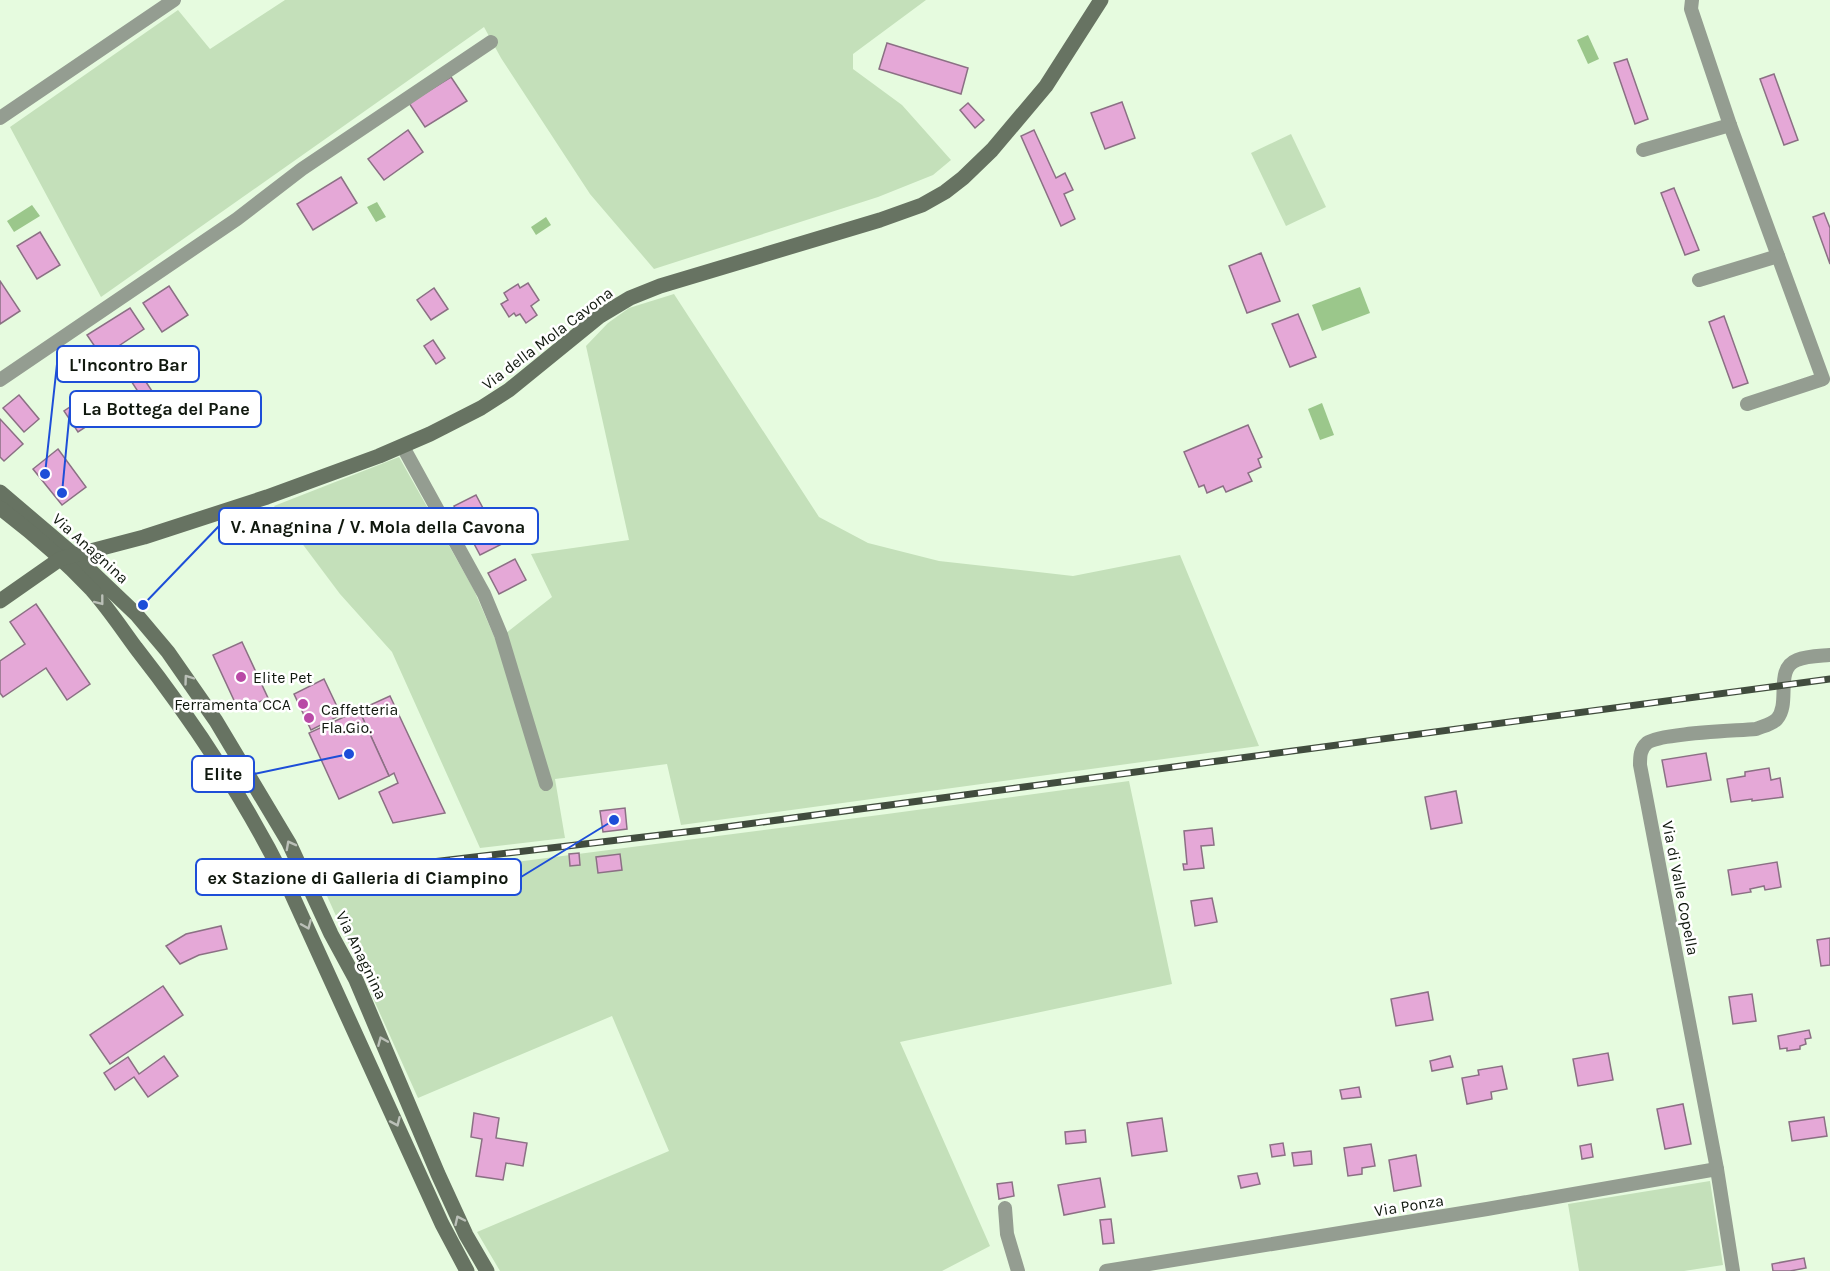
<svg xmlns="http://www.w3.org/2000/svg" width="1830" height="1271" viewBox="0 0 1830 1271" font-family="Karla,sans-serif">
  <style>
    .green { fill: #c4e0ba }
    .water { fill: #9bc78b }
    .building { fill: #e5a8d7; stroke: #8b7084; stroke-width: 1.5 }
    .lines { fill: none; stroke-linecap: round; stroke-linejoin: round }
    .minor { stroke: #949d91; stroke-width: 14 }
    .secondary { stroke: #677362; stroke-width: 15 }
    .rail-casing { stroke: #414c3e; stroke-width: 7 }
    .rail { stroke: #fff; stroke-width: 4.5; stroke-dasharray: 14; stroke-linecap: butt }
    .oneway { stroke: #bbc0b8 }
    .poi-dot { fill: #b949a6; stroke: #fff; stroke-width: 2 }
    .labels { text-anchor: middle; stroke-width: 5; stroke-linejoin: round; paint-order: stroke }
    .street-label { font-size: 16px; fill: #10180e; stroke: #fff }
    .poi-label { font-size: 16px; fill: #10180e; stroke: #fff; text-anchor: start }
    .leader { fill: none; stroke: #1d4ed8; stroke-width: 2 }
    .callout-dot { fill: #1d4ed8; stroke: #fff; stroke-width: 2 }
    .callout { fill: #fff; stroke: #1d4ed8; stroke-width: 2 }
    .callout-label { font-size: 18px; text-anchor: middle; font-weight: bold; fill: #10180e }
  </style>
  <rect width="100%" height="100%" fill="#e6fbdf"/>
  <g class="green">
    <polygon points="285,0 926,0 853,54 853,69 902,105 951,160 933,175 878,197 654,269 590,194 501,58 484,27 101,297 10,127 178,10 210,49"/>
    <polygon points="1291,134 1326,207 1286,226 1251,153"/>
    <polygon points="674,294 819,517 868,543 939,561 1073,576 1180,555 1259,746 681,825 667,764 555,779 565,838 480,848 392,652 340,594 274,506 399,457 474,590 496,641 552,597 531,554 629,540 586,346 608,323 629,308"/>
    <polygon points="1129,781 1172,984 900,1042 990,1246 942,1271 500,1271 477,1232 669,1151 612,1016 418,1098 323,887 887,814"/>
    <polygon points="1710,1181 1723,1265 1684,1271 1579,1271 1568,1204"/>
  </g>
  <g class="water">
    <polygon points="1588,35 1599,59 1588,64 1577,40"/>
    <polygon points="377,202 386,217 376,222 367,207"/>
    <polygon points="32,205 40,216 14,232 7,221"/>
    <polygon points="546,217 551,225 536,235 531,227"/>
    <polygon points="1360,287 1370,313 1322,331 1312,305"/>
    <polygon points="1322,403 1334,435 1320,440 1308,409"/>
  </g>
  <g class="building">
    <polygon points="887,43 968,68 961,94 879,69"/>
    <polygon points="1627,59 1648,119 1635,124 1614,63"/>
    <polygon points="1774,74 1798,140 1784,145 1760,79"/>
    <polygon points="451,77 467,101 425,127 409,103"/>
    <polygon points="1122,102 1135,138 1105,149 1091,113"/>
    <polygon points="968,103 984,120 975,128 960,110"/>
    <polygon points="408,130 423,152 384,180 368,159"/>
    <polygon points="1034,130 1056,178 1065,173 1073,190 1064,194 1075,219 1061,226 1021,136"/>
    <polygon points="341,177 357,203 313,230 297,204"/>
    <polygon points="1674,188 1699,250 1685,255 1661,193"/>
    <polygon points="1824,213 1830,228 1830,264 1813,217"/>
    <polygon points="40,232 60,265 37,279 17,246"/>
    <polygon points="1261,253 1280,301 1247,313 1229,266"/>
    <polygon points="0,281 20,311 0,324"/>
    <polygon points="528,283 539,300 531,306 537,315 526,323 520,314 516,316 514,313 509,317 501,304 508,300 504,293 518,284 520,288"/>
    <polygon points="169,286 188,315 162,332 143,303"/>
    <polygon points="434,288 448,309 431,320 417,300"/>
    <polygon points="130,308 144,329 102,357 87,335"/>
    <polygon points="1298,314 1316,357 1290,367 1272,324"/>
    <polygon points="1724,316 1748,383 1733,388 1709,322"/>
    <polygon points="433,340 445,358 436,364 424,346"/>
    <polygon points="136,367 154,394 144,401 126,373"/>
    <polygon points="19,395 39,419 24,432 3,408"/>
    <polygon points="82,399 86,404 94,399 104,415 78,432 64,411"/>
    <polygon points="0,419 23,444 4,461 0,457"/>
    <polygon points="1248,425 1262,457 1258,459 1261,467 1248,473 1252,481 1226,492 1223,486 1207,493 1204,485 1199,487 1184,452"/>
    <polygon points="58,449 86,487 62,505 33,469"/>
    <polygon points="476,495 502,544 480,555 454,506"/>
    <polygon points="515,559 526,580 499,594 488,573"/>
    <polygon points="36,604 90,684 67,700 46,668 3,697 0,693 0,661 25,644 10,622"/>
    <polygon points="242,642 268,698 239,711 213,655"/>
    <polygon points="324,679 341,715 311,730 294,694"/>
    <polygon points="390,696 445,813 393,823 379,792 398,783 394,773 389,776 359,710"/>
    <polygon points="359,710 389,776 339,799 309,733"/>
    <polygon points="1706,753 1711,780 1667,787 1662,760"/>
    <polygon points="1769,768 1771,780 1780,778 1783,797 1752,801 1752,799 1731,802 1727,779 1745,776 1745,772"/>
    <polygon points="1456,791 1462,823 1431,829 1425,797"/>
    <polygon points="625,808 627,829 603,832 600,811"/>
    <polygon points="1212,828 1214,845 1201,846 1204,868 1184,870 1183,864 1187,864 1184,831"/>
    <polygon points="579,853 580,865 570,866 569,854"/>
    <polygon points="620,854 622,870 598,873 596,857"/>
    <polygon points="1777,862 1781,887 1765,890 1764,886 1750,889 1751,892 1732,895 1728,870"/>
    <polygon points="1212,898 1217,922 1195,926 1191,901"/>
    <polygon points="221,926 227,949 199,955 180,964 166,946 186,934"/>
    <polygon points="1830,938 1830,965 1821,966 1817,940"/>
    <polygon points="163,986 183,1015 110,1064 90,1035"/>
    <polygon points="1428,992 1433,1020 1396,1026 1391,999"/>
    <polygon points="1752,994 1756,1021 1733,1024 1729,997"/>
    <polygon points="1809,1030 1811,1038 1805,1039 1806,1044 1800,1046 1800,1049 1787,1051 1787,1048 1780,1049 1778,1036"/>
    <polygon points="1608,1053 1613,1080 1578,1086 1573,1059"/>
    <polygon points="164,1056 178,1076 148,1097 134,1077 115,1090 104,1073 128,1057 139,1074"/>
    <polygon points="1450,1056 1453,1067 1432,1071 1430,1061"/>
    <polygon points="1502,1066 1507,1089 1491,1092 1492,1099 1467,1104 1462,1078 1479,1075 1478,1070"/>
    <polygon points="1359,1087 1361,1097 1342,1099 1340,1090"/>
    <polygon points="1683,1104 1691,1144 1665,1149 1657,1109"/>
    <polygon points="474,1113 499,1118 496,1138 527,1143 523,1166 506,1163 503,1180 476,1176 482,1139 471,1137"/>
    <polygon points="1824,1117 1827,1136 1792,1141 1789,1122"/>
    <polygon points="1162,1118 1167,1151 1132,1156 1127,1123"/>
    <polygon points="1085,1130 1086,1142 1066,1144 1065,1132"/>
    <polygon points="1283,1143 1285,1155 1272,1157 1270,1145"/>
    <polygon points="1371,1144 1375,1166 1362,1168 1362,1174 1348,1176 1344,1148"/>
    <polygon points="1591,1144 1593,1157 1582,1159 1580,1146"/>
    <polygon points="1311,1151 1312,1164 1294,1166 1292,1153"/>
    <polygon points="1416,1155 1421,1186 1394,1191 1389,1160"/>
    <polygon points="1257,1173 1260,1184 1241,1188 1238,1176"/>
    <polygon points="1100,1178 1105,1207 1064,1215 1058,1185"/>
    <polygon points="1012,1182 1014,1196 999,1199 997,1184"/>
    <polygon points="1111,1219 1114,1243 1103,1244 1100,1220"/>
    <polygon points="1804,1258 1806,1268 1790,1271 1773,1271 1772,1264"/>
  </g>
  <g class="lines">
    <g class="minor">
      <polyline points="1692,0 1691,9 1730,125 1823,379 1747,404"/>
      <polyline points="0,118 174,0"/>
      <polyline points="1643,150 1730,125"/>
      <polyline points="1699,280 1778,256"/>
      <polyline points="0,380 237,219 302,169 491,42"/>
      <polyline points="403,447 484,594 501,635 546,784"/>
      <polyline points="1005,1208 1007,1234 1018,1271"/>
      <polyline points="1106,1271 1487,1209 1717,1169"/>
      <path d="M 1733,1271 L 1717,1169 L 1640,765 C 1640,757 1640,749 1647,743 C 1661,733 1734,731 1756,729 C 1763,726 1771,725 1777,719 C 1791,703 1774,669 1797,660 C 1807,656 1820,656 1830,655"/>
    </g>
    <g class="secondary">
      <polyline points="0,492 74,555 136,614 168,652 216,721 289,843 331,934 356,980 438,1174 466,1235 487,1271"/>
      <path d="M 0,508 C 33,533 64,560 92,590 C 108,608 122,629 136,648 C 194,722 246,801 288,886 L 442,1224 L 467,1271"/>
      <polyline points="0,601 60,559 144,537 267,497 379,456 430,434 481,408 509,390 600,316 630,298 660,286 880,220 922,205 945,192 963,178 992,150 1046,86 1101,0"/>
    </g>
    <defs>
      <polyline id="rail" points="339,873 703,830 1830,679"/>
    </defs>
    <use href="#rail" class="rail-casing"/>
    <use href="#rail" class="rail"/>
  </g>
  <defs><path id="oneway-chevron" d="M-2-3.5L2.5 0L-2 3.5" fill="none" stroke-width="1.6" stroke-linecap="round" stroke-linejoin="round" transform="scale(1.5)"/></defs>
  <g class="oneway">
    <use href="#oneway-chevron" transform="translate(100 601) rotate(52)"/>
    <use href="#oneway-chevron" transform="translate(188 679) rotate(-126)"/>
    <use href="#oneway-chevron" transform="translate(290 845) rotate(-118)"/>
    <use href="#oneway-chevron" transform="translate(307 925) rotate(67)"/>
    <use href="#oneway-chevron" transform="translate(382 1041) rotate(-113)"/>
    <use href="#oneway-chevron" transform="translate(396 1122) rotate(66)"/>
    <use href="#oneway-chevron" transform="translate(459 1220) rotate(-115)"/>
  </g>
  <g class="poi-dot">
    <circle cx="241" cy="677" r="6"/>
    <circle cx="303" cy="704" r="6"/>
    <circle cx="309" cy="718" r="6"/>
  </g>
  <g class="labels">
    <g class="street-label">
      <text transform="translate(547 338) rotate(-37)" y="6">Via della Mola Cavona</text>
      <text transform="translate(91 548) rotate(42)" y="6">Via Anagnina</text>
      <text transform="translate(1681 888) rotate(79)" y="6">Via di Valle Copella</text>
      <text transform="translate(362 955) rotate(64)" y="6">Via Anagnina</text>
      <text transform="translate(1409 1205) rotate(-9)" y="6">Via Ponza</text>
    </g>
    <g class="poi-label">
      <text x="253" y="683">Elite Pet</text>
      <text x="291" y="710" text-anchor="end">Ferramenta CCA</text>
      <text x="321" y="715">Caffetteria<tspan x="321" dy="18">Fla.Gio.</tspan></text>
    </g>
  </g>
  <path class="leader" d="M45 474L57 364M62 493L70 409M143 605L219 526M349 754L254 774M614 820L521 877"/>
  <g class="callout-dot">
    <circle cx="45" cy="474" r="6"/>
    <circle cx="62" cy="493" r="6"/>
    <circle cx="143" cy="605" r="6"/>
    <circle cx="349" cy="754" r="6"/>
    <circle cx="614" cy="820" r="6"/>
  </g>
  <g class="callout">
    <rect x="57" y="346" width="142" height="36" rx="6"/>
    <rect x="70" y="391" width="191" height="36" rx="6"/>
    <rect x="219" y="508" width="319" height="36" rx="6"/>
    <rect x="192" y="756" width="62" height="36" rx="6"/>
    <rect x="196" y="859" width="325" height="36" rx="6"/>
  </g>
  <g class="callout-label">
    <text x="128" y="371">L'Incontro Bar</text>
    <text x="166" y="415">La Bottega del Pane</text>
    <text x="378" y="533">V. Anagnina / V. Mola della Cavona</text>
    <text x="223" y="780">Elite</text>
    <text x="358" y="884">ex Stazione di Galleria di Ciampino</text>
  </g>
</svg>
